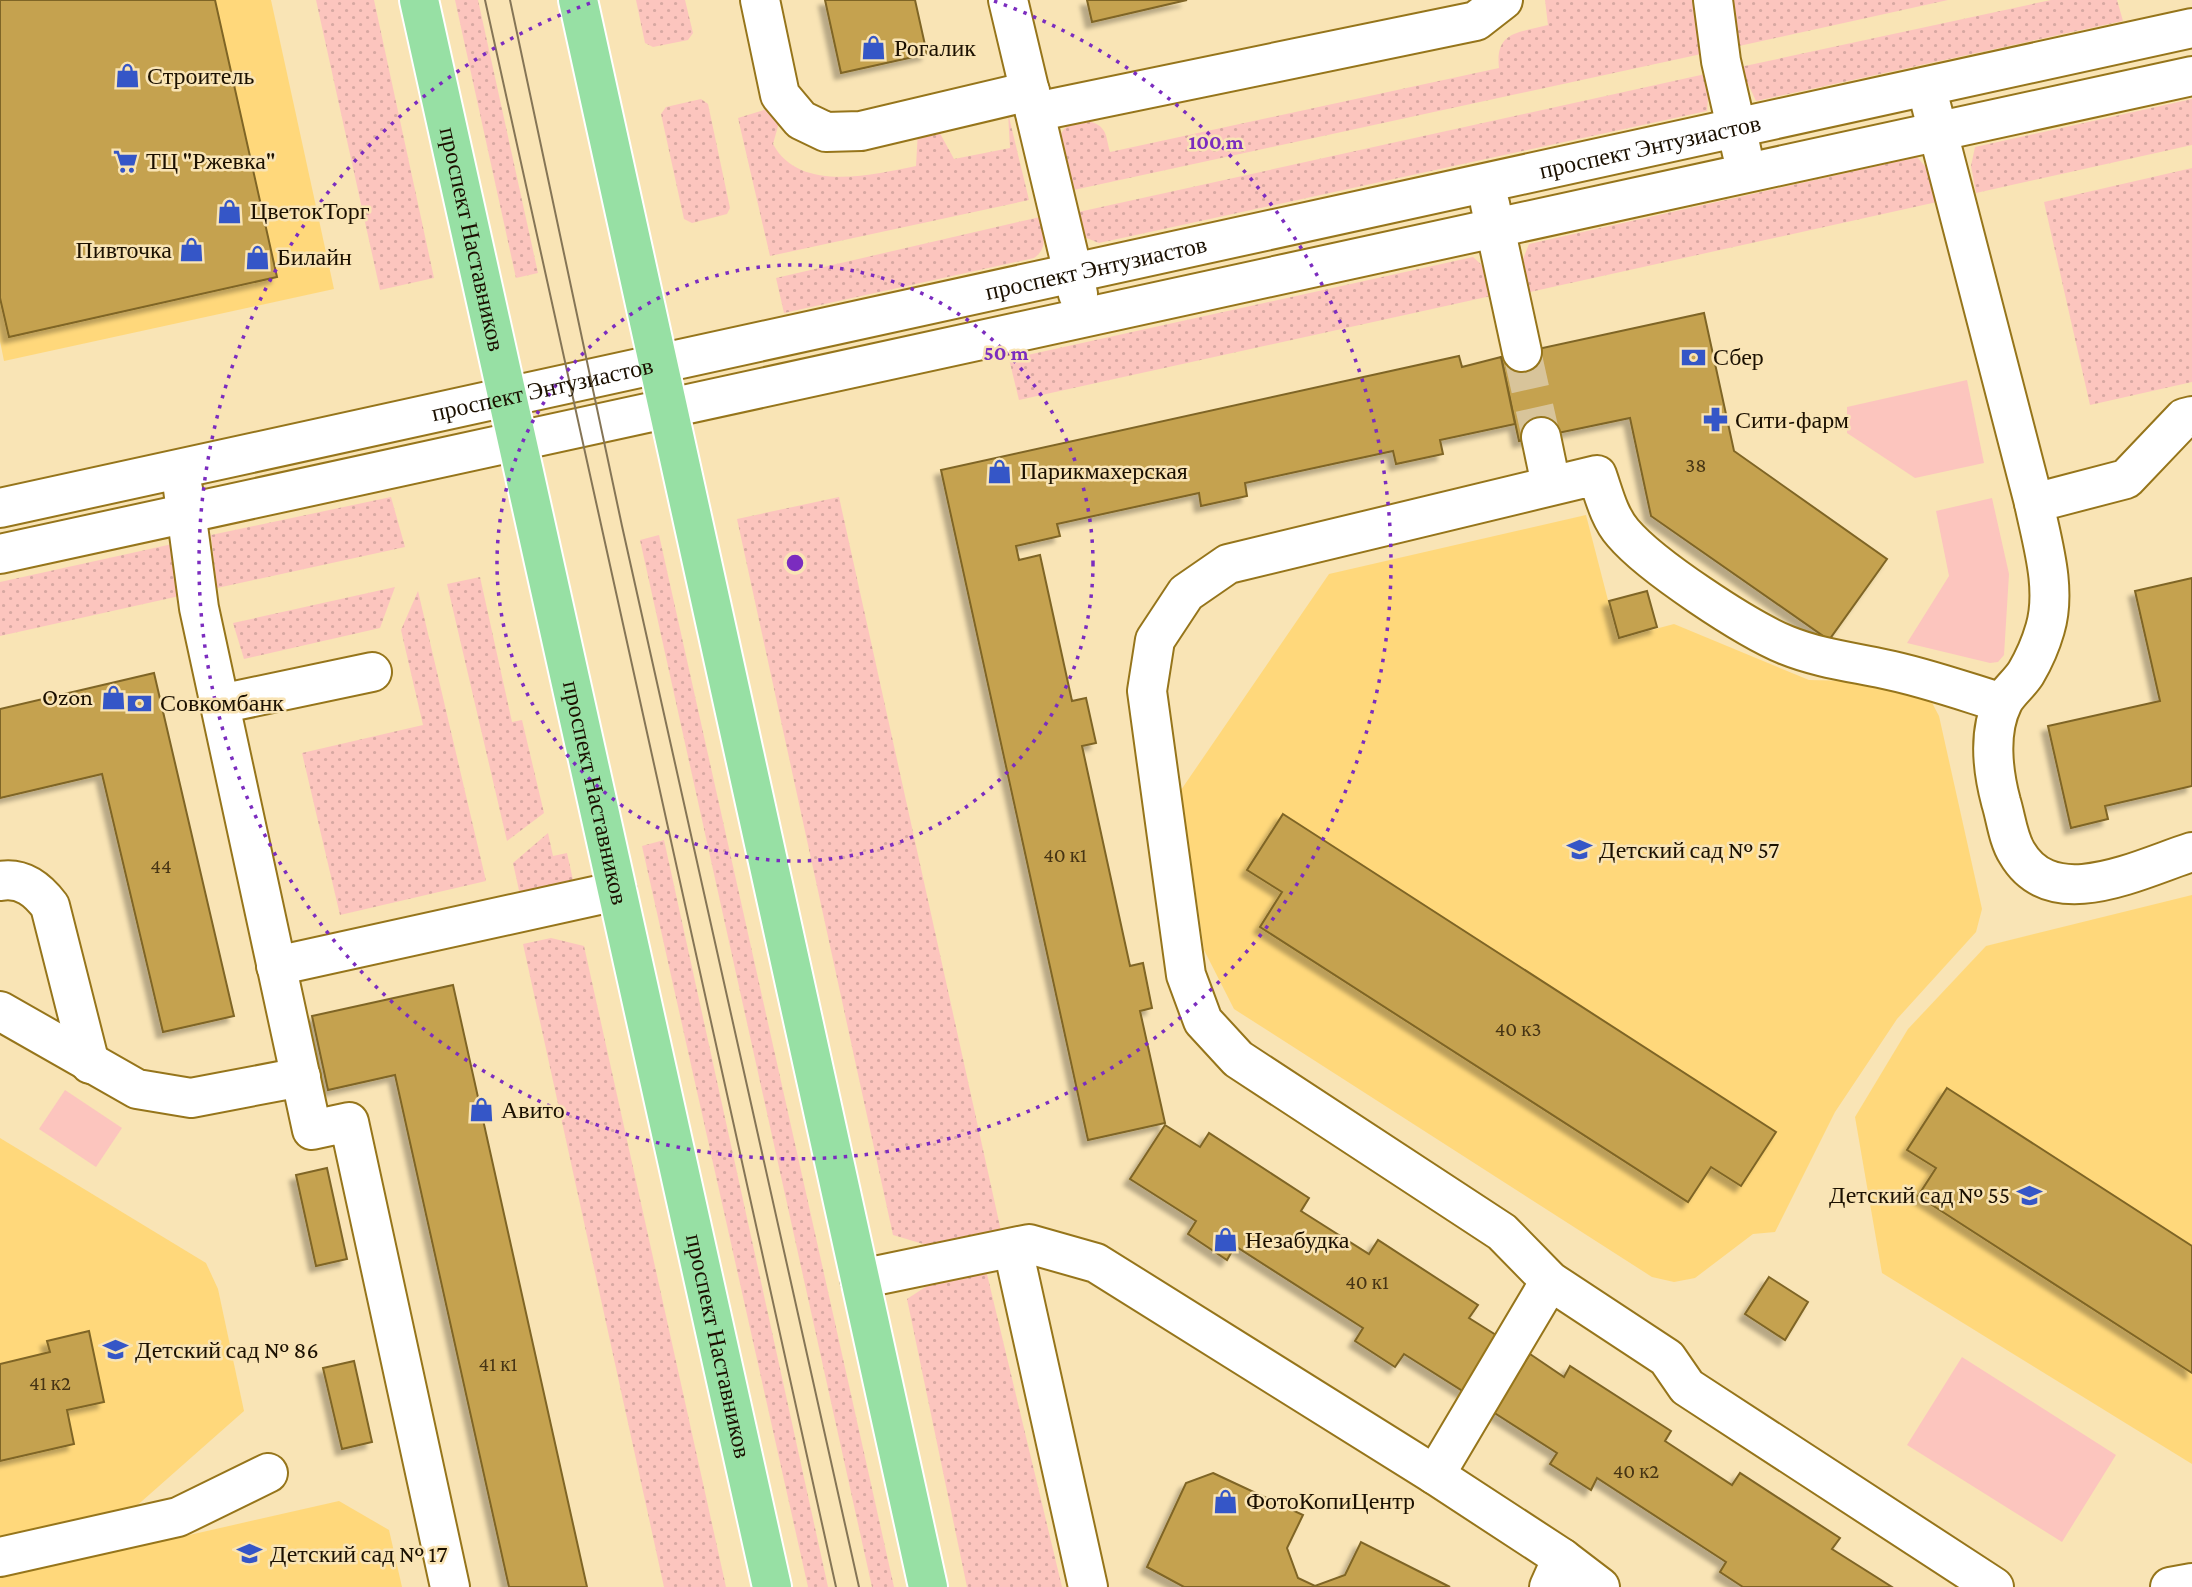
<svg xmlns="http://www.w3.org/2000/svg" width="2192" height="1587" viewBox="0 0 2192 1587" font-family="'Crimson Pro',serif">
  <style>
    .built { fill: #ffd87b }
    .grass { fill: url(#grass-dots) }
    .park { fill: #fcc5be }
    .building { fill: #c5a24f; stroke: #7f6525; stroke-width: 2; filter: url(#shadow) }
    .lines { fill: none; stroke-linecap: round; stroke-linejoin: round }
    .minor-tunnel { stroke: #d8c49a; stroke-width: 38; stroke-dasharray: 38 19; stroke-linecap: butt }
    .minor-casing { stroke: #96751b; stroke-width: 42 }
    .major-casing { stroke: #fff; stroke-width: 42 }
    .minor { stroke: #fff; stroke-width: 38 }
    .major { stroke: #97e0a4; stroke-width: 38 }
    .tram { stroke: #857556; stroke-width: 2 }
    .ring { fill: none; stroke: #7b2cbf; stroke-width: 3.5; stroke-dasharray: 3.5 7 }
    .labels { text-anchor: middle; stroke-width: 5; stroke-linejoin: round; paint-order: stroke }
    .number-label { font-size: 21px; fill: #463414 }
    .poi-label { font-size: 24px; fill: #1b1000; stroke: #f9e4b5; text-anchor: start }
    .street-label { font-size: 24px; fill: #1b1000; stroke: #f9e4b5 }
    .centre { fill: #7b2cbf; stroke: #f9e4b5; stroke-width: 3.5 }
    .ring-label { font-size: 21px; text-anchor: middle; font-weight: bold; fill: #7b2cbf; stroke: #f9e4b5; stroke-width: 5; stroke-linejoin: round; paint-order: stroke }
  </style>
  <defs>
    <pattern id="grass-dots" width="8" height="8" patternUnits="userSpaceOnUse" patternTransform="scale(1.75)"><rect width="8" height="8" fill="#fcc5be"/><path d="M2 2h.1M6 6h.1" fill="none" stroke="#d7a8a2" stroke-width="1.8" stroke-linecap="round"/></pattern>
    <filter id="shadow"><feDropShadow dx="-6" dy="6" stdDeviation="2" flood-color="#0004"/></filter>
  </defs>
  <rect width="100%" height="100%" fill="#f9e4b5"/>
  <g class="built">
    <polygon points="0,0 271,0 334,289 4,361 0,341"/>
    <polygon points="1586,515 1618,639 1674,624 1809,680 1851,681 1929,697 1939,716 1982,909 1976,932 1897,1019 1835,1112 1775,1232 1753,1234 1695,1278 1674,1282 1652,1277 1234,1009 1204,950 1181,790 1329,574"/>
    <polygon points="2192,895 2192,1464 1882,1273 1855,1117 1908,1029 1986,946"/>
    <polygon points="0,1138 206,1263 218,1289 244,1411 133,1509 0,1538"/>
    <polygon points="339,1501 389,1530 402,1587 0,1587 0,1578"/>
  </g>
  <g class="grass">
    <polygon points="316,0 374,0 434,278 380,290"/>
    <polygon points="455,0 478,0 538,273 516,278"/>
    <polygon points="636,0 685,0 693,33 688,40 653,47 645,43"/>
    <path d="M 1545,0 L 1699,0 L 1706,53 L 1069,191 C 1066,176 1054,147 1062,132 C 1070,118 1096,117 1104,131 C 1107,136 1108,146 1110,152 L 1499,68 C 1495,31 1518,33 1548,25 Z"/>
    <polygon points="1732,0 1948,0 1739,46"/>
    <polygon points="2051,0 2117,0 2123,21 1756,101 1740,67"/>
    <polygon points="1710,73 1707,111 1099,243 1084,237 1074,213"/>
    <polygon points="701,99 708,104 730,208 727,214 692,223 684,219 661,114 666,107"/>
    <polygon points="2192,99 2192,145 1976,193 1971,166 1975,147"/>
    <path d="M 770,108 L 780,119 L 773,144 C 799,193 872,175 916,166 L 918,131 L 936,126 L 954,159 L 1010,148 L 1008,113 L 1029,200 L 770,256 L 738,118 Z"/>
    <polygon points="1917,157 1930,172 1937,202 1530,292 1523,259 1529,244"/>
    <polygon points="2192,168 2192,382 2090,405 2044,202"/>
    <path d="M 1040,217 C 1043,233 1049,248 1034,258 L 784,313 L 776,278 Z"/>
    <polygon points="1473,257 1484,267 1491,296 1019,400 1009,359"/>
    <polygon points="391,497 405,547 217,588 211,535"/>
    <polygon points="839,497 1001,1231 930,1246 893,1235 737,519"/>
    <polygon points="659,535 894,1587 872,1587 640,540"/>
    <polygon points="177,543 184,595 0,636 0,582"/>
    <polygon points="480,577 512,722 522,720 544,813 507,841 447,584"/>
    <polygon points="395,587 380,628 244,659 233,623"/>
    <polygon points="418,591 486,881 340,915 302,753 423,725 401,630"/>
    <polygon points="548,833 553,856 567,853 573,880 548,898 522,904 513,863"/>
    <polygon points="664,840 828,1587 808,1587 642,846"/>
    <polygon points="551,938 584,946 726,1587 664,1587 523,944"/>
    <polygon points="986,1270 1062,1587 967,1587 907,1299 936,1280"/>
  </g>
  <g class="park">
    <polygon points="1967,380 1984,463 1915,478 1847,433 1847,407"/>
    <polygon points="1992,498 2009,574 2004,655 1998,662 1990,663 1907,643 1949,576 1936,511"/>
    <polygon points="65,1090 122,1128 96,1167 39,1129"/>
    <polygon points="1962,1357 2116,1455 2062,1542 1907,1445"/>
  </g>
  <g class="building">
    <polygon points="0,0 215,0 277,277 9,337 0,298"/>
    <polygon points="825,0 915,0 927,54 841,73"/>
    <polygon points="1087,0 1187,0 1092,22"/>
    <polygon points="1704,313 1734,451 1887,559 1829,640 1651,516 1630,418 1519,441 1501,357"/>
    <polygon points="1459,356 1462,367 1501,357 1515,424 1440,440 1443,454 1396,464 1393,451 1245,483 1247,496 1201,506 1199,493 1057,524 1060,536 1016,546 1019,560 1040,555 1072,701 1086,698 1096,743 1082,746 1130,966 1143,963 1152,1008 1140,1011 1165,1123 1088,1140 941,470"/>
    <polygon points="2192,578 2192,786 2105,806 2108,819 2071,828 2048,726 2160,701 2135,591"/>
    <polygon points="1647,591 1657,627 1619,638 1609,601"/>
    <polygon points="154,673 234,1016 163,1032 102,774 0,798 0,709"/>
    <polygon points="1283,814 1776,1132 1741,1186 1711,1167 1688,1202 1260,927 1282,892 1247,870"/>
    <polygon points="453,985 587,1587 509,1587 395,1075 328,1090 312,1016"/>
    <polygon points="1947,1088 2192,1246 2192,1373 1918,1196 1936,1168 1907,1150"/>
    <polygon points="1165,1125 1200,1147 1209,1133 1309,1198 1301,1211 1369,1254 1378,1240 1478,1305 1469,1318 1504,1340 1469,1395 1404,1354 1395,1367 1355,1341 1363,1328 1235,1246 1227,1260 1188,1234 1196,1221 1130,1179"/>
    <polygon points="327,1168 347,1259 316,1266 296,1175"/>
    <polygon points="1769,1277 1808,1302 1785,1340 1745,1314"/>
    <polygon points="89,1331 104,1402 67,1410 74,1444 0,1461 0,1364 50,1352 47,1341"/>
    <polygon points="1530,1354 1564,1377 1570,1366 1671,1431 1665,1441 1732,1485 1740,1473 1840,1538 1832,1549 1892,1587 1743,1587 1720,1572 1726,1562 1597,1478 1591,1490 1550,1464 1557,1453 1493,1412"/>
    <polygon points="354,1361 372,1442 342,1449 323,1368"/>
    <polygon points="1213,1473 1303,1515 1287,1548 1298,1578 1315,1586 1345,1575 1361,1542 1450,1587 1184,1587 1147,1567 1186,1483"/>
  </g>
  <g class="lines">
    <polyline class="minor-tunnel" points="1522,352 1541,437"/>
    <defs>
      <g id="minor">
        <polyline points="760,0 780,95 801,120 826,132 861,131 1030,91"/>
        <polyline points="1008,0 1078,294"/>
        <polyline points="1713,0 1721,61 1742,153"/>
        <polyline points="1931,105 2034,503"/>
        <polyline points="1035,112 1476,21 1503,0"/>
        <polyline points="1490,204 1522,352"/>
        <path d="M 2192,416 L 2184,418 L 2126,479 L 2034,503 C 2042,542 2057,589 2045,629 C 2041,643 2033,661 2026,673 C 2019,684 2008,692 2003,702 C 1988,732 1993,772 2001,802 C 2006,818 2008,839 2017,853 C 2053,915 2141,868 2192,852"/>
        <polyline points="1541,437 1551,485"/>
        <polyline points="183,489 199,608 312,1130 349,1122 450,1587"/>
        <path id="s1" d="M 0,508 L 2192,28"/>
        <polyline points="0,554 2192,76"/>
        <polyline points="220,704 372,672"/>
        <path d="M 0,881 C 23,877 38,890 50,906 L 90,1064"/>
        <polyline points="276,966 617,891"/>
        <polyline points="0,1011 137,1089 191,1098 301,1077"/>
        <polyline points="1013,1249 1088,1587"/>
        <polyline points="860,1279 1029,1244 1096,1263 1435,1475 1562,1558 1549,1587"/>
        <polyline points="1435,1475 1550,1281"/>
        <polyline points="0,1557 178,1517 268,1473"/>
        <polyline points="1562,1558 1600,1587"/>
        <path d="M 1994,1587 L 1687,1387 L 1667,1358 L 1550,1281 L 1502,1232 L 1238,1059 L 1203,1021 L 1186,975 L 1147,691 L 1155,640 L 1186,593 L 1228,564 L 1597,475 C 1604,495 1609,517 1623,533 C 1651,566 1745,628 1786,645 C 1818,658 1851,662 1884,669 C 1924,677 1963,691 2002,703"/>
        <polyline points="2170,1587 2192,1583"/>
      </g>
      <g id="major">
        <path id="s2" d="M 419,0 L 772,1587"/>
        <polyline points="578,0 928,1587"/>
      </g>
    </defs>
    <use href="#minor" class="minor-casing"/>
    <use href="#major" class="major-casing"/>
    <use href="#minor" class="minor"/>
    <use href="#major" class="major"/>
    <g class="tram">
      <polyline points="485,0 836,1587"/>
      <polyline points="510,0 622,526 859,1587"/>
    </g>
  </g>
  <g class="ring">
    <circle cx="795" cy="563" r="298"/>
    <path d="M994 1A596 596 0 1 1 596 1"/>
  </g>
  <defs>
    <symbol id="shop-bare" viewBox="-9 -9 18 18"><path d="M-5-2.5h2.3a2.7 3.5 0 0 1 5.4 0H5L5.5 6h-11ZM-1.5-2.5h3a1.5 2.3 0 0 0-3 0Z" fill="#3556c7" stroke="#f9e4b5" stroke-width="2.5" paint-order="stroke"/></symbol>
    <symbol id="supermarket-bare" viewBox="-9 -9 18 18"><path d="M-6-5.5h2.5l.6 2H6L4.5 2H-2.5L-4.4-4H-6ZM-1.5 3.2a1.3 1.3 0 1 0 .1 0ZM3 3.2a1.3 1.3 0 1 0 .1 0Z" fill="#3556c7" stroke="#f9e4b5" stroke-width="2.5" paint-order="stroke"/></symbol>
    <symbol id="bank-bare" viewBox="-9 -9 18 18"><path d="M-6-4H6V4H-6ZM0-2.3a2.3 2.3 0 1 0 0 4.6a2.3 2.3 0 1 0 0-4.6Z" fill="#3556c7" stroke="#f9e4b5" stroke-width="2.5" paint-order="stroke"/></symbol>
    <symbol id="pharmacy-bare" viewBox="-9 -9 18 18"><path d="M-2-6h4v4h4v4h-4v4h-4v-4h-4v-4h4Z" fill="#3556c7" stroke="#f9e4b5" stroke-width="2.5" paint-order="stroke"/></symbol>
    <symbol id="school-bare" viewBox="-9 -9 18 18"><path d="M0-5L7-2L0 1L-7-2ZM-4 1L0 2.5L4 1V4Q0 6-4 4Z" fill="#3556c7" stroke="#f9e4b5" stroke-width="2.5" paint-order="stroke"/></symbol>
  </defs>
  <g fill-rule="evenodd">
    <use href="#shop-bare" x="856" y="30" width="35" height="35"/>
    <use href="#shop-bare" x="110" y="58" width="35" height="35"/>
    <use href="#supermarket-bare" x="108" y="144" width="35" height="35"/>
    <use href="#shop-bare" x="212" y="194" width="35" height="35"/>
    <use href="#shop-bare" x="174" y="232" width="35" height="35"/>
    <use href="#shop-bare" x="240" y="240" width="35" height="35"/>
    <use href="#bank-bare" x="1676" y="340" width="35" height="35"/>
    <use href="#pharmacy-bare" x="1698" y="402" width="35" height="35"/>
    <use href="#shop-bare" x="982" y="454" width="35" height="35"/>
    <use href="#shop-bare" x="96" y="680" width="35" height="35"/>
    <use href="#bank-bare" x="122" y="686" width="35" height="35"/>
    <use href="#school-bare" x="1562" y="832" width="35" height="35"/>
    <use href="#shop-bare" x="464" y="1092" width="35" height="35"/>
    <use href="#school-bare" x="2012" y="1178" width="35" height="35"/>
    <use href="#shop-bare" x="1208" y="1222" width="35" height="35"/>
    <use href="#school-bare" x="98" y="1332" width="35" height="35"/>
    <use href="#shop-bare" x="1208" y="1484" width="35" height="35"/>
    <use href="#school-bare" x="232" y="1536" width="35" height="35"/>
  </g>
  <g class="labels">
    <g class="number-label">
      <text x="1696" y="472">38</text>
      <text x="1065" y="862">40 к1</text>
      <text x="161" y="873">44</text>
      <text x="1518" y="1036">40 к3</text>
      <text x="1367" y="1289">40 к1</text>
      <text x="498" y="1371">41 к1</text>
      <text x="50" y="1390">41 к2</text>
      <text x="1636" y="1478">40 к2</text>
    </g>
    <g class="poi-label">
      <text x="894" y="56">Рогалик</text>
      <text x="147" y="84">Строитель</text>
      <text x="146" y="169">ТЦ "Ржевка"</text>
      <text x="250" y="219">ЦветокТорг</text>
      <text x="172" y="258" text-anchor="end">Пивточка</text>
      <text x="277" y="265">Билайн</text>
      <text x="1713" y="365">Сбер</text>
      <text x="1735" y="428">Сити-фарм</text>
      <text x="1020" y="479">Парикмахерская</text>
      <text x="93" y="705" text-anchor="end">Ozon</text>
      <text x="160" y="711">Совкомбанк</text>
      <text x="1599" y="858">Детский сад № 57</text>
      <text x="501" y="1118">Авито</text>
      <text x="2010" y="1203" text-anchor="end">Детский сад № 55</text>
      <text x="1245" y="1248">Незабудка</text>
      <text x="135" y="1358">Детский сад № 86</text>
      <text x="1246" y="1509">ФотоКопиЦентр</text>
      <text x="270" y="1562">Детский сад № 17</text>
    </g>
    <g class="street-label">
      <text dy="8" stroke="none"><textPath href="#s1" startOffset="1689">проспект Энтузиастов</textPath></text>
      <text dy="8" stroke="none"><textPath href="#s2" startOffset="245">проспект Наставников</textPath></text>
      <text dy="8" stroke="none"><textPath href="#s1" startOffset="1122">проспект Энтузиастов</textPath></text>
      <text dy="8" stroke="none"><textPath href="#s1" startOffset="555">проспект Энтузиастов</textPath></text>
      <text dy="8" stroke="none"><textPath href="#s2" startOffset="812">проспект Наставников</textPath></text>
      <text dy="8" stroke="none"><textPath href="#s2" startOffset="1379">проспект Наставников</textPath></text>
    </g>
  </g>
  <circle cx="795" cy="563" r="10" class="centre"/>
  <g class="ring-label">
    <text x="1216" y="149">100 m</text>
    <text x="1006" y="360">50 m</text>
  </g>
</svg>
